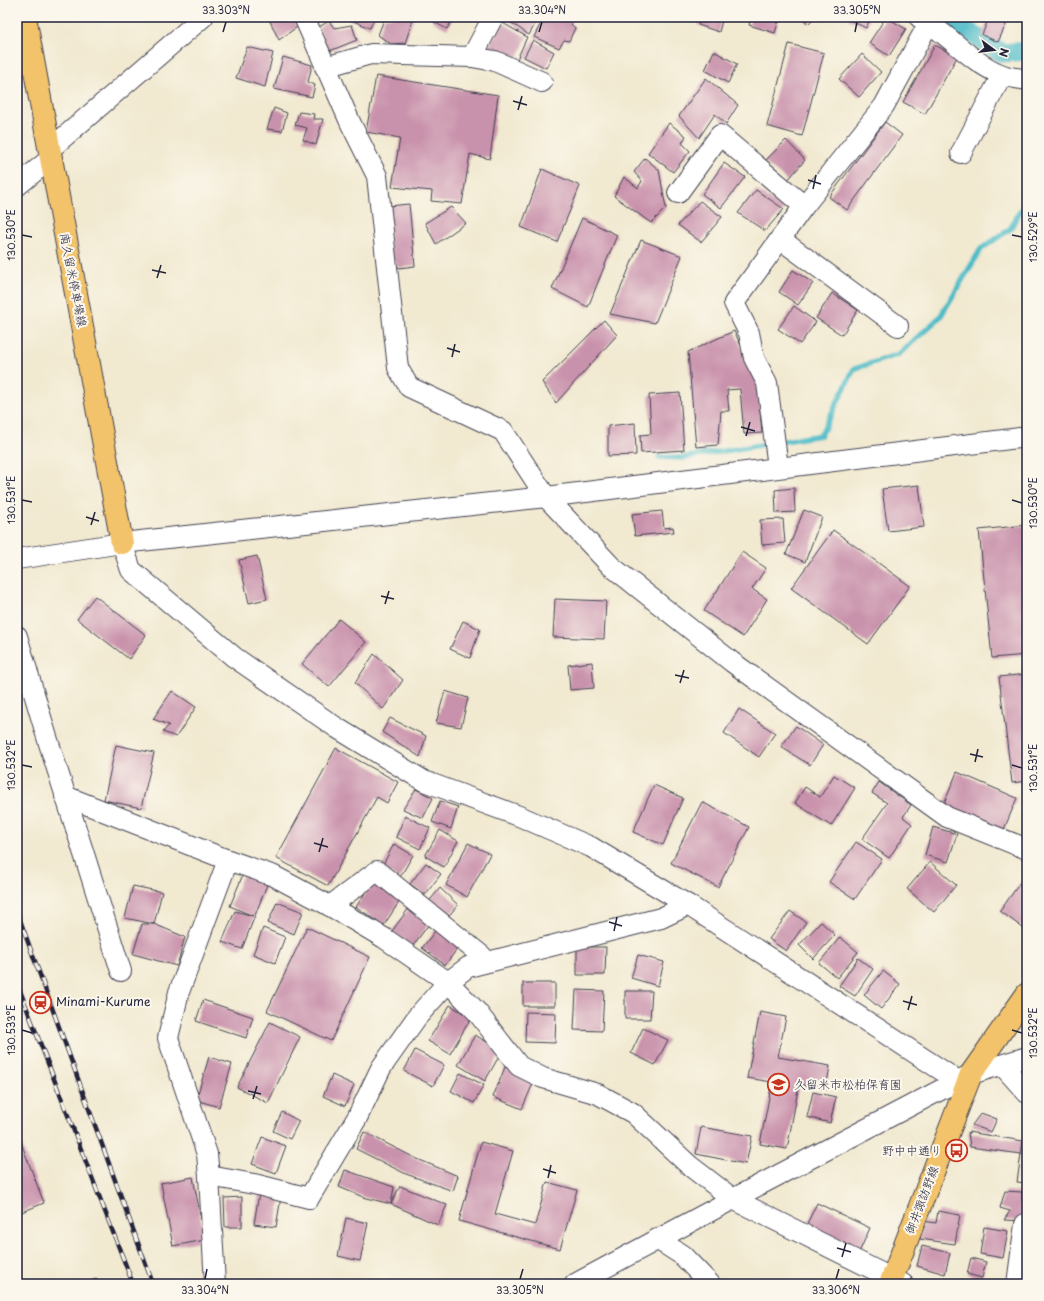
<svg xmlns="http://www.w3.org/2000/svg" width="1044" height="1301" viewBox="0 0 1044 1301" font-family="'Playpen Sans','Klee One',sans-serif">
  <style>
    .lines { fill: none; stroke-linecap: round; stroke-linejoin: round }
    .stream { stroke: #4ebcc8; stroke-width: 5.5 }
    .canal { stroke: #4ebcc8; stroke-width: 19 }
    .building { fill: #c992ac }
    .minor-casing { stroke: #414051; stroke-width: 22 }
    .major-casing { stroke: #414051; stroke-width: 24 }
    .minor { stroke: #fff; stroke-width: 20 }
    .major { stroke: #f2c36a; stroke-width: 22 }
    .rail-casing { stroke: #22223b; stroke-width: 4.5 }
    .rail { stroke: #fbf7ec; stroke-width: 3; stroke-dasharray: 9; stroke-linecap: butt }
    .ticks { fill: none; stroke: #22223b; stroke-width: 1.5 }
    .labels { text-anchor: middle; stroke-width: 4; stroke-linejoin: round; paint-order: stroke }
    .street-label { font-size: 12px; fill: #22223b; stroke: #fbf7ec }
    .poi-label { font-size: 12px; fill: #22223b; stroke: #fbf7ec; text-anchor: start }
    .neatline { fill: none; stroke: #22223b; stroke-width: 1.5 }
    .ticks-label { font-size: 10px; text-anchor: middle; fill: #22223b }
  </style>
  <rect width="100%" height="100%" fill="#fbf7ec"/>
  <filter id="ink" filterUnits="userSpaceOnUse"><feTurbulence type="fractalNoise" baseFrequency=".025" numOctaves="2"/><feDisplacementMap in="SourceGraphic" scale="8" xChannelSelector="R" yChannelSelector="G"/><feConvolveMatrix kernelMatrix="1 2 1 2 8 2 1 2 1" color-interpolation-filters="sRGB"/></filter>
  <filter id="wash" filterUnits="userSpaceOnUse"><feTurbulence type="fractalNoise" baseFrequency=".012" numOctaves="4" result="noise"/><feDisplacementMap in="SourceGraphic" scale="16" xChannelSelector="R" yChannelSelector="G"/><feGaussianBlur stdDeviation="0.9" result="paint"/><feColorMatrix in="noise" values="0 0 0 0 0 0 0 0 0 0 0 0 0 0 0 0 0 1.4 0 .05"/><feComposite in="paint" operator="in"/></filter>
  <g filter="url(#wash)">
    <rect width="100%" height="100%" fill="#f1e9d0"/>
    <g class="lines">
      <polyline class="stream" points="659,457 682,458 821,435 854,369 899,354 940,317 981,249 1010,229 1027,199"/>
      <polyline class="canal" points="949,19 1002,53 1027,51"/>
    </g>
    <g id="blocks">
      <g class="building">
        <polygon points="272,17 292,17 297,27 279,40 269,19"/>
        <polygon points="344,17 375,17 370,28"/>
        <polygon points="385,17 414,17 405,43 391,44 378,35"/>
        <polygon points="434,17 454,17 447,29 432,21"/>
        <polygon points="508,17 539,17 529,35 506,19"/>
        <polygon points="544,17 573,19 571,24 575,28 569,41 564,40 559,48 534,37"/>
        <polygon points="701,17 723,17 719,32 698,25"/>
        <polygon points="751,17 780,17 775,33 749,25"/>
        <polygon points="802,17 815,17 808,24"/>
        <polygon points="849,17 871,17 866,28 848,19"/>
        <polygon points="886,17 906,29 889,56 869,43"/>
        <polygon points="967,17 979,17 972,23"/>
        <polygon points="989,17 1009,18 998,42 982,35"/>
        <polygon points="329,21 334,28 352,25 357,40 327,52 319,27"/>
        <polygon points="501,22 527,37 514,66 486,52"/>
        <polygon points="533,40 554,52 546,68 524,57"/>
        <polygon points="789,44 824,53 802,136 767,126"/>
        <polygon points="935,45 957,57 925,114 903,102"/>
        <polygon points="247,47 273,53 265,87 236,78"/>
        <polygon points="714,51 737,64 728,83 705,70"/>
        <polygon points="862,54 881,72 859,97 839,79"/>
        <polygon points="283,57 312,65 308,82 315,85 312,97 274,89"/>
        <polygon points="376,76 498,95 490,159 470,154 462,204 431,201 432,191 392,187 400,138 366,132"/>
        <polygon points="706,78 738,105 726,124 715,114 699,138 679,116"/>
        <polygon points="274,108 287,113 282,131 267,129"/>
        <polygon points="299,112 314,114 313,119 323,119 316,145 303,140 307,128 295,125"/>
        <polygon points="885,122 902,135 847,210 829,197"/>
        <polygon points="669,123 686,136 682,143 690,151 673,172 648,153"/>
        <polygon points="786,140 805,160 787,181 764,162"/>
        <polygon points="645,158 659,170 666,208 651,223 614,196 624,177 638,188 642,181 634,172"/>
        <polygon points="724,163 745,177 721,208 702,194"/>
        <polygon points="542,169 580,186 557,242 521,227"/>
        <polygon points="756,190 784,209 765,231 738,213"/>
        <polygon points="700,201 722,217 701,242 678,225"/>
        <polygon points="409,204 415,266 399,268 390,256 389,206"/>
        <polygon points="451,207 466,223 436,244 425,223"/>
        <polygon points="582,218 617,235 588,307 552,289"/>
        <polygon points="641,240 682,256 655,323 610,314"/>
        <polygon points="793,270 813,283 798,305 779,292"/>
        <polygon points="832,293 858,310 842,335 816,318"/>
        <polygon points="794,306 816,322 800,344 778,329"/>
        <polygon points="604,320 617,335 556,403 542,382"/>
        <polygon points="734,331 757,379 762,433 744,434 740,389 727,390 729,411 721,411 718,445 696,447 688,352"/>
        <polygon points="680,393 684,450 641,453 640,435 651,434 649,395"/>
        <polygon points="635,423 636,455 608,456 608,426"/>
        <polygon points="919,485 924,527 888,531 882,489"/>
        <polygon points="794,488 795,512 776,513 775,490"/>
        <polygon points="804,510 822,517 805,562 786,554"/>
        <polygon points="662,511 664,528 673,527 674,532 635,536 632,514"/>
        <polygon points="783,519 785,543 762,545 760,520"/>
        <polygon points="1027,525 1027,655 992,658 979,530"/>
        <polygon points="833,530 910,586 868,644 791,588"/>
        <polygon points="742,552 766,568 752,589 767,599 743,637 704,611"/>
        <polygon points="257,556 267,599 249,603 239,560"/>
        <polygon points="95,596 146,635 129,659 77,619"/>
        <polygon points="555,599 606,601 604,639 553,637"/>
        <polygon points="339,619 366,642 329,687 302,664"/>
        <polygon points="463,621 480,629 470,658 450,649"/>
        <polygon points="374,654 403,680 383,709 355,683"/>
        <polygon points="592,662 594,688 570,690 568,665"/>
        <polygon points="1027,674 1027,781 1012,783 999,677"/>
        <polygon points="172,691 196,707 176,737 163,732 169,725 153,719"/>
        <polygon points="445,691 468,698 461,727 436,723"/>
        <polygon points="739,709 775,733 759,757 724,733"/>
        <polygon points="390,718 426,736 420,757 382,732"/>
        <polygon points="796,726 823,745 810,765 781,747"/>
        <polygon points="116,745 154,753 141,808 104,800"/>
        <polygon points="336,748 398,782 387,803 377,797 328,886 276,858"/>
        <polygon points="957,772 1017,798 1003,832 943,806"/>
        <polygon points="834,775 855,788 831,826 795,803 805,787 820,797"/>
        <polygon points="879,782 911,805 903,817 912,824 889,858 862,839 887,803 872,793"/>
        <polygon points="654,785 683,798 663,845 633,832"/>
        <polygon points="416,789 433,798 423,818 403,809"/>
        <polygon points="440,801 458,807 451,829 432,822"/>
        <polygon points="702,802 749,827 718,887 671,863"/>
        <polygon points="405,816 430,828 420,849 396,837"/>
        <polygon points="933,827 957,834 948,862 925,855"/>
        <polygon points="440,830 458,841 444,867 425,856"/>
        <polygon points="856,842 882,859 855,899 829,882"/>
        <polygon points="468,843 490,854 467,897 446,885"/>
        <polygon points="394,844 413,855 399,879 381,868"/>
        <polygon points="930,862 956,885 934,912 907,889"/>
        <polygon points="426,863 441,874 425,895 410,884"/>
        <polygon points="244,872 268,882 242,949 222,942 235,911 253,916 230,906"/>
        <polygon points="1027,873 1027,931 1000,911"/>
        <polygon points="375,878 403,896 384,925 356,907"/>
        <polygon points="133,886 162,892 154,924 185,937 177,966 133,954 142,924 154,924 125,918"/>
        <polygon points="440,888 458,905 445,920 427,904"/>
        <polygon points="277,902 303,912 294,934 268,923"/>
        <polygon points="409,908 429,924 412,947 392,931"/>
        <polygon points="790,911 806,922 786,951 769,939"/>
        <polygon points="821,922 835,935 813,959 799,945"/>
        <polygon points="307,927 370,957 331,1041 267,1011"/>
        <polygon points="438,927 461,944 445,965 422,948"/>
        <polygon points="263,928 285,937 275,963 253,954"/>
        <polygon points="840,937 858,952 837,978 819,963"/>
        <polygon points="577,947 606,947 605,975 577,975"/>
        <polygon points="638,955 664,962 658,986 631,978"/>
        <polygon points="858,958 873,969 855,996 839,986"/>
        <polygon points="883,971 900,984 881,1009 864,995"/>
        <rect x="523" y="983" width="32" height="23"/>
        <polygon points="576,990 604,991 602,1031 574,1030"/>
        <polygon points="625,991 652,991 650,1019 625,1019"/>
        <polygon points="203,1000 253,1017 246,1038 196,1021"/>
        <polygon points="450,1005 471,1018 450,1054 428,1041"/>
        <polygon points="526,1012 556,1013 555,1043 525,1042"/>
        <polygon points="760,1012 786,1017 778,1057 830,1066 826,1089 799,1084 787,1149 760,1144 772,1082 747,1078"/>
        <polygon points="270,1022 300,1037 268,1103 237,1087"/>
        <polygon points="643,1028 668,1040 655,1065 631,1053"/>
        <polygon points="475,1035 502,1051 485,1081 458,1065"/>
        <polygon points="415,1050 444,1065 433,1086 404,1071"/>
        <polygon points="209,1057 232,1064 219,1107 196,1100"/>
        <polygon points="505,1067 535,1079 522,1109 493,1097"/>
        <polygon points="460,1073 484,1085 474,1103 451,1091"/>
        <polygon points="332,1075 354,1085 345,1106 323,1096"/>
        <polygon points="813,1092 836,1097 830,1123 807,1117"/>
        <polygon points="282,1112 299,1121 290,1139 273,1131"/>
        <polygon points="981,1113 997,1119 991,1132 972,1125"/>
        <polygon points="701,1127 752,1136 746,1164 696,1154"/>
        <polygon points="17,1132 44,1203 17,1214"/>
        <polygon points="364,1132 415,1158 458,1176 453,1191 406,1174 356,1149"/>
        <polygon points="968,1132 1023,1141 1021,1154 970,1147"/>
        <polygon points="262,1137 286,1146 276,1173 252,1164"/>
        <polygon points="481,1142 513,1151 495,1214 535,1225 547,1182 577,1190 560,1249 459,1221"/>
        <polygon points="1021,1154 1027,1155 1027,1183 1017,1182"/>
        <polygon points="345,1170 394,1187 391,1204 363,1197 339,1187"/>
        <polygon points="193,1177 205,1240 173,1246 161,1183"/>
        <polygon points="400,1186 447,1205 438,1225 391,1204"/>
        <polygon points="1005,1191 1022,1192 1022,1201 1027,1201 1027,1221 1004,1220 1010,1211 1000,1208"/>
        <polygon points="259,1193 281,1197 276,1227 254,1224"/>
        <polygon points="242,1197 242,1227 225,1227 224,1198"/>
        <polygon points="817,1203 870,1228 857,1257 803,1232"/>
        <polygon points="938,1211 960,1215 955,1244 920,1239 923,1221 936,1223"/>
        <polygon points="346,1218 368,1223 360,1261 338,1256"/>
        <polygon points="984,1227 1008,1231 1003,1258 980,1254"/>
        <polygon points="922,1246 950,1253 945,1274 917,1266"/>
        <polygon points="971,1258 986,1262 982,1278 967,1274"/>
        <polygon points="97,1279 99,1284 86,1284"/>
        <polygon points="763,1281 763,1284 735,1284 735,1283"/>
      </g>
    </g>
  </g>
  <g filter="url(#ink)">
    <use href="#blocks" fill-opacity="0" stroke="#414051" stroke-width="1"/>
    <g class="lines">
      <defs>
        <g id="minor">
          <polyline points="304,17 350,122 377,176 398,368 409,387 503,431 546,497 611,566 732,662 947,817 1027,849"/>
          <path d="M 919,17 C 948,33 972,64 1003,75 C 1010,78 1019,78 1027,80"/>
          <polyline points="472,57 493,17"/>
          <polyline points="325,67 371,54 472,57 495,61 542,82"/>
          <polyline points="49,150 203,17"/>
          <polyline points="961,153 1002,75"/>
          <polyline points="17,186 50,159"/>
          <polyline points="678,193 720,135 804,206"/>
          <polyline points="780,239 898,326"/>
          <polyline points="778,467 767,383 754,358 749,333 734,303 804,206 884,106 932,17"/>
          <polyline points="122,543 131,570 234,657 337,728 424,781 519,816 591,847 688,905 958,1081"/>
          <polyline points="17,559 122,543 546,497 1027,437"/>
          <polyline points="17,636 46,734 121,971"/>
          <polyline points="65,796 228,860 274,876 330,906 384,938 448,982 477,1012 519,1066 543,1078 598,1094 633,1113 690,1166 733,1199 903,1284"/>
          <polyline points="228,860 179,992 168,1038 207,1154 209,1176 254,1184 309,1198 357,1118 381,1068 417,1017 448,982 468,967 661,918 688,905"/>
          <polyline points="330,906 377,871 482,956 485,962"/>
          <polyline points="1002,1065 1027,1093"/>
          <polyline points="209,1176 215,1284"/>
          <polyline points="657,1239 682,1255 710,1284"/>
          <polyline points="575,1284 746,1192 971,1074 1027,1057"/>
          <polyline points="1017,1284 1025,1224 1027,1224"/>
        </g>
        <g id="major">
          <polyline points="25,17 122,543"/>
          <polyline points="890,1284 971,1074 1027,994"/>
        </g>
      </defs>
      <use href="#minor" class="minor-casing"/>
      <use href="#major" class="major-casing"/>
      <use href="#minor" class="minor"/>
      <use href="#major" class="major"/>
      <defs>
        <g id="rail">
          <polyline points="17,912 153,1284"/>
          <polyline points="17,983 133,1284"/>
        </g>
      </defs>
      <use href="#rail" class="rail-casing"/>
      <use href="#rail" class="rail"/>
    </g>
  </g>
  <path class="ticks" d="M 223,32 L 226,22M 539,32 L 542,22M 855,32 L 857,22M 513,101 L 527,105M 518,110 L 522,96M 808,180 L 821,184M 813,189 L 816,175M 22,235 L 32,237M 1012,235 L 1022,237M 152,270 L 166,273M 157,278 L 161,265M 447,348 L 460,352M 452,357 L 455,344M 741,427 L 755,431M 746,436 L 750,422M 22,500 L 32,502M 1012,500 L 1022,503M 86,517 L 99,521M 91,525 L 95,512M 381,596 L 394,599M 385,604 L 389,591M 675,675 L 689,678M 680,683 L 684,670M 970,754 L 983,757M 975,762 L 978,749M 22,765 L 32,767M 1012,765 L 1022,768M 314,843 L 328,847M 319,852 L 323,838M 609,922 L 622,926M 614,931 L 617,917M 903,1001 L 917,1005M 908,1010 L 912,996M 22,1030 L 32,1033M 1012,1030 L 1022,1033M 248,1091 L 261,1094M 253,1099 L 257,1086M 543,1169 L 556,1173M 548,1178 L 551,1165M 837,1248 L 851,1252M 842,1257 L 846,1243M 205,1279 L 207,1269M 520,1279 L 523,1269M 836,1279 L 839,1269"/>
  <defs>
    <symbol id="station-ring" viewBox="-11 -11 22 22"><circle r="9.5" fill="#fbf7ec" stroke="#c8321e" stroke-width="1.5"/><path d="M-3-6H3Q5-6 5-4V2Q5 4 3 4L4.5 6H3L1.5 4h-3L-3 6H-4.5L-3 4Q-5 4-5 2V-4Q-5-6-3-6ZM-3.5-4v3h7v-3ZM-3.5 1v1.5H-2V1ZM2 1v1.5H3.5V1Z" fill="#c8321e"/></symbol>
    <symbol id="school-ring" viewBox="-11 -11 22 22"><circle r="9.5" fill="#fbf7ec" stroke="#c8321e" stroke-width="1.5"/><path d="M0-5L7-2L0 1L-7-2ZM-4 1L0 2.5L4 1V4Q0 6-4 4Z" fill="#c8321e"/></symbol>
    <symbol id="bus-ring" viewBox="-11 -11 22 22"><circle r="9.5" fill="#fbf7ec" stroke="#c8321e" stroke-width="1.5"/><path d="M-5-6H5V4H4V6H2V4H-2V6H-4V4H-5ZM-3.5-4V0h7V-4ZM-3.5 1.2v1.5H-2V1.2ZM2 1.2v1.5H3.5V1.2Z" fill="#c8321e"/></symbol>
  </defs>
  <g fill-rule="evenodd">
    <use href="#station-ring" x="28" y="990" width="25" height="25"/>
    <use href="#school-ring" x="766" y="1072" width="25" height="25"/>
    <use href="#bus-ring" x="944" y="1138" width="25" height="25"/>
  </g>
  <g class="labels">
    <g class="street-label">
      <text transform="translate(73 280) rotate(79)" y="4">南久留米停車場線</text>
      <text transform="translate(922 1200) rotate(-69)" y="4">御井諏訪野線</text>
    </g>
    <g class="poi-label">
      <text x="56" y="1006">Minami-Kurume</text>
      <text x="794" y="1089">久留米市松柏保育園</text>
      <text x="942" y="1155" text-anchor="end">野中中通り</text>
    </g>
  </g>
  <rect width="1044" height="1301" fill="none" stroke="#fbf7ec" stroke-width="44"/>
  <g transform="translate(994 50) rotate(105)" stroke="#fbf7ec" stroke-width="3" paint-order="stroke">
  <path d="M0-3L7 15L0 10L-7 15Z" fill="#22223b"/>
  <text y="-6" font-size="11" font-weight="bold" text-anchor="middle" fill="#22223b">N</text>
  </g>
  <rect x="22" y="22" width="1000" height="1257" class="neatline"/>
  <g class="ticks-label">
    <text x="226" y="14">33.303°N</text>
    <text x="542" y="14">33.304°N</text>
    <text x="857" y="14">33.305°N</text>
    <text transform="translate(11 235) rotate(-90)" y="4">130.530°E</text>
    <text transform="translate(1033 237) rotate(-90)" y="4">130.529°E</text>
    <text transform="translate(11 500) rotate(-90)" y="4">130.531°E</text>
    <text transform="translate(1033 503) rotate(-90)" y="4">130.530°E</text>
    <text transform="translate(11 765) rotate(-90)" y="4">130.532°E</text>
    <text transform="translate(1033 768) rotate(-90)" y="4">130.531°E</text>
    <text transform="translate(11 1030) rotate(-90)" y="4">130.533°E</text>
    <text transform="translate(1033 1033) rotate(-90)" y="4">130.532°E</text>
    <text x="205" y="1294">33.304°N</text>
    <text x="520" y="1294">33.305°N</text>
    <text x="836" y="1294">33.306°N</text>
  </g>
</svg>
